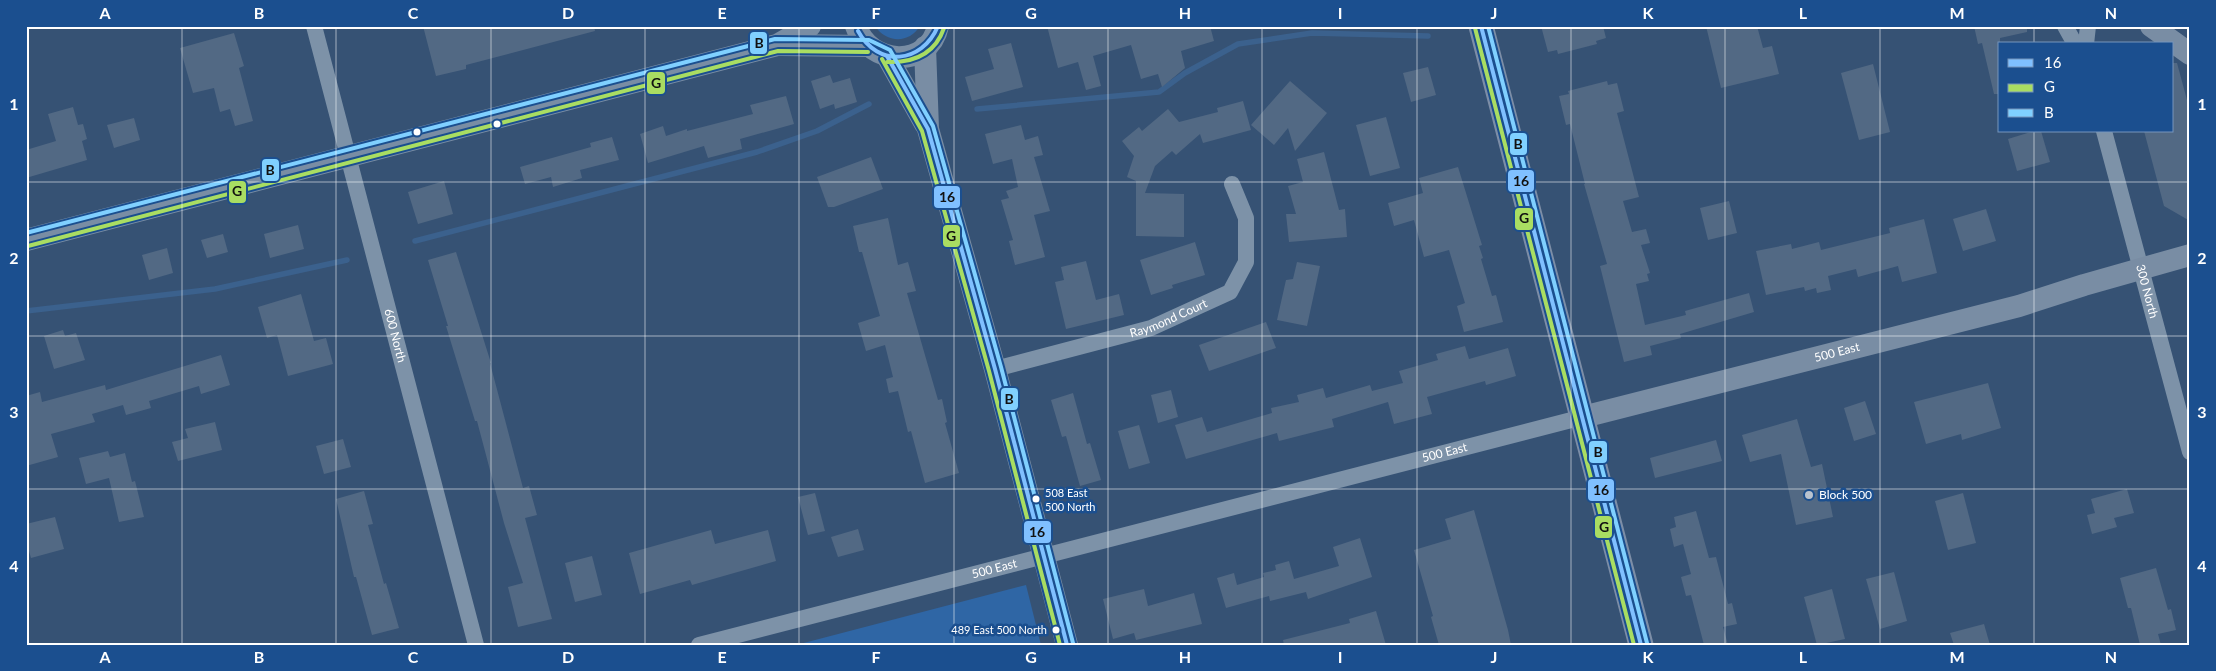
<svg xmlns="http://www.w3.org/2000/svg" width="2216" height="671" viewBox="0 0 2216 671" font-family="Lato,sans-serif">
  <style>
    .green { fill: #2f66a5 }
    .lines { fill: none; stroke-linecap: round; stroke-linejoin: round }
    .stream { stroke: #3b618d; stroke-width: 5.5 }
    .building { fill: #526984 }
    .street { stroke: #7d92a8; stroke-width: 16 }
    .secondary { stroke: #798da4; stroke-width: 22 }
    .primary { stroke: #7d8ea7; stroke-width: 25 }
    .bus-1-casing { stroke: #1b4f8f; stroke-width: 8 }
    .bus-2-casing { stroke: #1b4f8f; stroke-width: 8 }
    .bus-3-casing { stroke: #1b4f8f; stroke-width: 8 }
    .bus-1 { stroke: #80c0ff; stroke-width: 4 }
    .bus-2 { stroke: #a9dd62; stroke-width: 4 }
    .bus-3 { stroke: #80d0ff; stroke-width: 4 }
    .grid { fill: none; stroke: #fff; stroke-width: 1; stroke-opacity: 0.55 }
    .bus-dot { fill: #fff; stroke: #1b4f8f; stroke-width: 2 }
    .poi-dot { fill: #b9c2ce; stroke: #1b4f8f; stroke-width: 2 }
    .labels { text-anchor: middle; stroke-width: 5; stroke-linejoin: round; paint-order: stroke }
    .bus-label { font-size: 11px; fill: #fff; stroke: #1b4f8f; text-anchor: start }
    .street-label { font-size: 12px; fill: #fff; stroke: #1b4f8f }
    .poi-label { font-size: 12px; fill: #fff; stroke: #1b4f8f; text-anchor: start }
    .line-badge { stroke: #1b4f8f; stroke-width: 2 }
    .pale-badge-label { font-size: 14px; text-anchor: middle; font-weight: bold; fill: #111 }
    .neatline { fill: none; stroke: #fff; stroke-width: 2 }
    .grid-label { font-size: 16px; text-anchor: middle; font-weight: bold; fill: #fff }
  </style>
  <rect width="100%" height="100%" fill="#365274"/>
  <g class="green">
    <path d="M 875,26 L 920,26 C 909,44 886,43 875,26 Z"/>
    <polygon points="1026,585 1041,645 796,645"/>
  </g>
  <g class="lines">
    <g class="stream">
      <polyline points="977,109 1159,92 1185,73 1238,44 1312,33 1428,36"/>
      <polyline points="415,241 757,152 817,131 869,104"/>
      <polyline points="26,311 215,289 347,260"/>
    </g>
  </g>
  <g class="building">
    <polygon points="423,26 594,26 595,31 466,65 466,69 436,76"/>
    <polygon points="1047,26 1210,26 1214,41 1181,51 1185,68 1162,87 1158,74 1141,79 1131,45 1093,56 1101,86 1086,90 1078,62 1058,68"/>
    <polygon points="1541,26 1603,26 1606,38 1596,41 1597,44 1558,54 1557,50 1548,52"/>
    <polygon points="1706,26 1757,26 1763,48 1772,46 1779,74 1721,88"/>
    <polygon points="1974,26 2027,26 2027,32 2000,38 2000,94 1994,94 1982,43 1978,44"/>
    <polygon points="234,33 244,66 239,68 253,121 235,126 230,109 220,112 214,88 193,93 180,48"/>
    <polygon points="1011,43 1023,87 972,101 965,77 994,69 988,49"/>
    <polygon points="2172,63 2177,63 2190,111 2190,221 2164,206 2144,131 2172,131"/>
    <polygon points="1873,64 1890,132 1859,140 1841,73"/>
    <polygon points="1428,67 1436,95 1411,102 1403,73"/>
    <polygon points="830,75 833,83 850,78 857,102 835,109 834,104 820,109 811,81"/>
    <polygon points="1290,81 1327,113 1295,151 1288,128 1274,145 1251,125"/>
    <polygon points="1607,81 1608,85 1617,83 1624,111 1617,113 1639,197 1623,201 1632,232 1646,229 1650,243 1641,245 1650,273 1647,274 1649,281 1636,284 1645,325 1686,315 1685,311 1749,293 1754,312 1680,334 1681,338 1650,346 1652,355 1624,362 1600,266 1607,264 1584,184 1585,184 1570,124 1566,125 1559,96 1569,94 1568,91"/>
    <polygon points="786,96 794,124 740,139 742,149 708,158 704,146 648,163 640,134 663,126 666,136 687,129 687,131 753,114 750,105"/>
    <polygon points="1243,101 1251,130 1203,143 1200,134 1176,155 1172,151 1155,166 1145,193 1184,194 1184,237 1136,236 1136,181 1127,177 1134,156 1122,141 1139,127 1142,131 1168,109 1179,122 1218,112 1217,108"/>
    <polygon points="73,107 78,125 83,124 87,139 82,141 87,160 26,178 26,150 56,141 48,114"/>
    <polygon points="1386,117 1400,168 1370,176 1356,125"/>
    <polygon points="134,118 140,140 114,148 107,125"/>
    <polygon points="1021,125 1025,140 1038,136 1043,155 1034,157 1050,211 1034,215 1045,257 1015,265 1009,241 1013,240 1001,200 1009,198 1006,191 1018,187 1012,159 993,164 985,134"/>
    <polygon points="2034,131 2041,131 2050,162 2017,171 2008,139"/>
    <polygon points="612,137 619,160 580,170 582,178 553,187 551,177 525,184 520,167 591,147 590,143"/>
    <polygon points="1324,152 1339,210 1345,209 1347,237 1289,242 1286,214 1296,214 1288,186 1303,182 1297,159"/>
    <polygon points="871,157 883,189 834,207 828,207 817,177"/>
    <polygon points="1458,167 1482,245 1479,246 1483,258 1481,259 1492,296 1496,295 1503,322 1464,332 1457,306 1465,303 1449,250 1424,257 1414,220 1394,226 1388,203 1423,193 1419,178"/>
    <polygon points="444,181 453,214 418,224 408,192"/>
    <polygon points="1729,201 1737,233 1708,240 1700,208"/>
    <polygon points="1986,209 1996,241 1963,251 1953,219"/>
    <polygon points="888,218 898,265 908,262 916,291 907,293 938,400 942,399 947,422 945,423 959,473 925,483 911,431 908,432 898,391 889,393 886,379 893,377 885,345 866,351 858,323 880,316 862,252 859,252 853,226"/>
    <polygon points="1924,219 1937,273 1902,282 1898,266 1858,277 1856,269 1828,276 1831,290 1817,293 1816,288 1805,291 1804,287 1766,295 1756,251 1791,244 1792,249 1819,242 1821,250 1890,233 1889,228"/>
    <polygon points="298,225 304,249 270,258 264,234"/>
    <polygon points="223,234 228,252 207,258 201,240"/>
    <polygon points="1195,242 1205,275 1172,285 1173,288 1151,295 1140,260"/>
    <polygon points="167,248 173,273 149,280 142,255"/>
    <polygon points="456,252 491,363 490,363 523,488 529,486 537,515 525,518 552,619 518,627 508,587 523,583 504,523 477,421 475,421 446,326 448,326 428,260"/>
    <polygon points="1086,261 1096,300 1119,294 1124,315 1066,329 1055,282 1064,280 1061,267"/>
    <polygon points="1297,262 1320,266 1307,326 1277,320 1286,280 1293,279"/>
    <polygon points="301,294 314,341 326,338 333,364 288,376 277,335 267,338 258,307"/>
    <polygon points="1266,322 1276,348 1209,371 1199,345"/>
    <polygon points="63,330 65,336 76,333 85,360 54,369 44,336"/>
    <polygon points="1465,346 1469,359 1508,348 1516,376 1486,385 1485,381 1427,397 1432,414 1394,424 1388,402 1332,419 1334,427 1279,441 1277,433 1186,459 1175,425 1202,417 1207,432 1272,413 1271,408 1299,402 1297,395 1323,388 1326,398 1370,385 1372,391 1403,383 1399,371 1438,360 1436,354"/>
    <polygon points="221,355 230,385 201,394 199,386 149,401 151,408 126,415 123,405 92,414 95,422 51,434 58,457 26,466 26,396 40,392 42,402 105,385 106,390"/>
    <polygon points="1988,383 2001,428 1962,440 1961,434 1926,444 1914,402"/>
    <polygon points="1171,390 1178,417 1158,423 1151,395"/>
    <polygon points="1073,393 1087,444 1090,443 1101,480 1080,486 1066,436 1062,437 1051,400"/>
    <polygon points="1865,401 1876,434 1854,441 1844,408"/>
    <polygon points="1797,419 1811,467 1822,464 1833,517 1796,525 1781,454 1750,462 1742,435"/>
    <polygon points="215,422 222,450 178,461 172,442 188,438 185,429"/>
    <polygon points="1139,425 1150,463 1129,469 1118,431"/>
    <polygon points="343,439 351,467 324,474 316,446"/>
    <polygon points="1716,440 1722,461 1655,478 1650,458"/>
    <polygon points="108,451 110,457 125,453 132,482 135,481 144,517 119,522 109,478 86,484 79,458"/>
    <polygon points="2127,489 2134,513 2114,518 2117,527 2092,534 2087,515 2095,513 2091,499"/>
    <polygon points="364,491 373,524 368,525 384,584 386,583 399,628 372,635 356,577 354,577 336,499"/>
    <polygon points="815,493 825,531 808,535 798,497"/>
    <polygon points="1963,493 1976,543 1948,550 1935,501"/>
    <polygon points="1474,510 1508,630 1511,645 1439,645 1431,617 1433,616 1414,550 1451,539 1445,519"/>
    <polygon points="1696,511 1709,558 1716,557 1728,604 1732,603 1737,624 1723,627 1728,645 1704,645 1691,595 1686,596 1681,577 1691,574 1683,544 1674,547 1670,529 1676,527 1674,517"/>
    <polygon points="55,517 64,549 31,558 26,541 26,524"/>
    <polygon points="858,529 864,550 838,557 831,537"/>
    <polygon points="711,530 715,544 768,530 776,561 692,585 690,580 640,594 629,553"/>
    <polygon points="1360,538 1372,577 1308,599 1306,592 1270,601 1269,596 1226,608 1217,578 1234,573 1237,585 1264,577 1263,573 1276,570 1275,565 1289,561 1294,579 1339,566 1333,547"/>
    <polygon points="592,556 602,595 575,602 565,563"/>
    <polygon points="2156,568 2168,610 2171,609 2176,630 2158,634 2161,645 2140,645 2131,608 2128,608 2120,578"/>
    <polygon points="1894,572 1907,621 1880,629 1866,579"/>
    <polygon points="1144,589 1148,606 1194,593 1202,624 1136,640 1134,633 1113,639 1103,599"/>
    <polygon points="1832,589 1845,639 1817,645 1804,597"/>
    <polygon points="1376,611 1386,645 1284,645 1283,640 1350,623 1349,619"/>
    <polygon points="1984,624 1990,645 1954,645 1950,633"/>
  </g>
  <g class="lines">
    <g class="street">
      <path id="s1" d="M 314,26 L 476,645"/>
      <polyline points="2065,26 2075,44"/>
      <polyline points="2086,44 2088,26"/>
      <path id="s2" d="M 2104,131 L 2190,452"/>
      <path id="s3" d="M 995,369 L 1151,328 L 1230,292 L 1246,262 L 1246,218 L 1232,184"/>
      <path id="s4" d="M 699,645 L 1583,417"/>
    </g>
    <g class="secondary">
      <path d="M 856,26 C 869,66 929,69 938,26"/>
      <polyline points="2151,26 2190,54"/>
      <polyline points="781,45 868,46"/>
      <polyline points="925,47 928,129 995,369 1067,645"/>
      <polyline points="887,56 925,124"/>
      <polyline points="26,240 777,45 810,26"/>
      <path id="s5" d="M 1583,417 L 2019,306 L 2084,285 L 2190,255"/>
    </g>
    <polyline class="primary" points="1481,26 1641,645"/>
    <defs>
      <g id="bus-1">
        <polyline points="1481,26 1641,645"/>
        <path d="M 858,31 C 878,68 922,64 938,26"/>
        <polyline points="887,56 928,129 995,369 1067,645"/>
      </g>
      <g id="bus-2">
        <polyline points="1475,28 1634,645"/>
        <polyline points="882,59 922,131 989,371 1060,645"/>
        <path d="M 887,62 C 914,63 935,54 944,28"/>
        <polyline points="28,246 778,51 868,52"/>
      </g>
      <g id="bus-3">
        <polyline points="1488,26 1647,643"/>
        <polyline points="26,233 775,39 869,40 890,50 933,126 1001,367 1073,643"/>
      </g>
    </defs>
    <use href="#bus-1" class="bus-1-casing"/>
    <use href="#bus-2" class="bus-2-casing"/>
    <use href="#bus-3" class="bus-3-casing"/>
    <use href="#bus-1" class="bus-1"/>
    <use href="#bus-2" class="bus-2"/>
    <use href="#bus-3" class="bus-3"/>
  </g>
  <path class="grid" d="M 182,26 L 182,645M 336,26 L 336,645M 491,26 L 491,645M 645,26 L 645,645M 799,26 L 799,645M 954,26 L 954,645M 1108,26 L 1108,645M 1262,26 L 1262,645M 1417,26 L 1417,645M 1571,26 L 1571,645M 1725,26 L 1725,645M 1880,26 L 1880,645M 2034,26 L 2034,44M 2034,131 L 2034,645M 26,182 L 2190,182M 26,336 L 2190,336M 26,489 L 2190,489"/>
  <g class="bus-dot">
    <circle cx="497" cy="124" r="4.5"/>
    <circle cx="417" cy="132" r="4.5"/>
    <circle cx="1036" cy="499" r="4.5"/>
    <circle cx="1056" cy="630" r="4.5"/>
  </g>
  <circle class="poi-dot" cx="1809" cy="495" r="5"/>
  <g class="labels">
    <g class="bus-label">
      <text x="1045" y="497">508 East<tspan x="1045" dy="14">500 North</tspan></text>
      <text x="1047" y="634" text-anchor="end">489 East 500 North</text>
    </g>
    <g class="street-label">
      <text dy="4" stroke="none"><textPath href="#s2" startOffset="166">300 North</textPath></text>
      <text dy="4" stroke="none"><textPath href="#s3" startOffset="181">Raymond Court</textPath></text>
      <text dy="4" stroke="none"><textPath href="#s1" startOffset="320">600 North</textPath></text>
      <text dy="4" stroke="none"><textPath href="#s5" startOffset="262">500 East</textPath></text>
      <text dy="4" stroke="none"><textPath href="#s4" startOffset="770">500 East</textPath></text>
      <text dy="4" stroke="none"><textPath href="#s4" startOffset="305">500 East</textPath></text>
    </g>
    <g class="poi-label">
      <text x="1819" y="499">Block 500</text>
    </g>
  </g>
  <g class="line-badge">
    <rect x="749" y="31" width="19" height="24" rx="5" fill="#80d0ff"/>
    <rect x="646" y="71" width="20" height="24" rx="5" fill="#a9dd62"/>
    <rect x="1509" y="132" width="19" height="24" rx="5" fill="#80d0ff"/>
    <rect x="261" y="158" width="19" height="24" rx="5" fill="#80d0ff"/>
    <rect x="1507" y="169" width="28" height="24" rx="5" fill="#80c0ff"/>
    <rect x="228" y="180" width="19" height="24" rx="5" fill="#a9dd62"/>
    <rect x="933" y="185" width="28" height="24" rx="5" fill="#80c0ff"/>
    <rect x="1514" y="207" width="20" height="24" rx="5" fill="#a9dd62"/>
    <rect x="942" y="224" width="19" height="24" rx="5" fill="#a9dd62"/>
    <rect x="1000" y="387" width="19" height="24" rx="5" fill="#80d0ff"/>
    <rect x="1588" y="440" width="20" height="24" rx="5" fill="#80d0ff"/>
    <rect x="1587" y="478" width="28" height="24" rx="5" fill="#80c0ff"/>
    <rect x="1594" y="515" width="19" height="24" rx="5" fill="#a9dd62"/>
    <rect x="1023" y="520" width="29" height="24" rx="5" fill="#80c0ff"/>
  </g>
  <g class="pale-badge-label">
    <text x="759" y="48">B</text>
    <text x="656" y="88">G</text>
    <text x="1518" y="149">B</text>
    <text x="270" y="175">B</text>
    <text x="1521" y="186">16</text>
    <text x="237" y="196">G</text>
    <text x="947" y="202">16</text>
    <text x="1524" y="223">G</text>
    <text x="951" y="241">G</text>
    <text x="1009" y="404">B</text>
    <text x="1598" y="457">B</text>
    <text x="1601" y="495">16</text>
    <text x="1604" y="532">G</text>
    <text x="1037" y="537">16</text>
  </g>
  <rect width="2216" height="671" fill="none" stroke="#1b4f8f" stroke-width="55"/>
  <rect x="1998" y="42" width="175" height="90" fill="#1b4f8f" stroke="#7695bc"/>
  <rect x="2008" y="59" width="25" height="8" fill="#80c0ff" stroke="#7695bc"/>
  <text x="2044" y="68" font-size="15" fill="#ffffff">16</text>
  <rect x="2008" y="84" width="25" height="8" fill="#a9dd62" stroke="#7695bc"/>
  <text x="2044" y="92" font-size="15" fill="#ffffff">G</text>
  <rect x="2008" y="109" width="25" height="8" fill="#80d0ff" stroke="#7695bc"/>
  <text x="2044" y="118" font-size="15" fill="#ffffff">B</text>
  <rect x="28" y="28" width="2160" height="616" class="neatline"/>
  <g class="grid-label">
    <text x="105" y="19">A</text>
    <text x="259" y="19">B</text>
    <text x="413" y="19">C</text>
    <text x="568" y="19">D</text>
    <text x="722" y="19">E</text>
    <text x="876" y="19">F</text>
    <text x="1031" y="19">G</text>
    <text x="1185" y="19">H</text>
    <text x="1340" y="19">I</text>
    <text x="1494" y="19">J</text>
    <text x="1648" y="19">K</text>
    <text x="1803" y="19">L</text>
    <text x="1957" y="19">M</text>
    <text x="2111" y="19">N</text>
    <text x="14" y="110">1</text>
    <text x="2202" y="110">1</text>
    <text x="14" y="264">2</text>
    <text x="2202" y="264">2</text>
    <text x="14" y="418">3</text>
    <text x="2202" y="418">3</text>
    <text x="14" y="572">4</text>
    <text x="2202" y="572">4</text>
    <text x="105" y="663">A</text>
    <text x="259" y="663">B</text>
    <text x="413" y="663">C</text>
    <text x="568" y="663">D</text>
    <text x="722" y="663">E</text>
    <text x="876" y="663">F</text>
    <text x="1031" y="663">G</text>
    <text x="1185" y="663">H</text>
    <text x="1340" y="663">I</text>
    <text x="1494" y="663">J</text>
    <text x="1648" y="663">K</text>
    <text x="1803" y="663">L</text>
    <text x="1957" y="663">M</text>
    <text x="2111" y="663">N</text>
  </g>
</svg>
